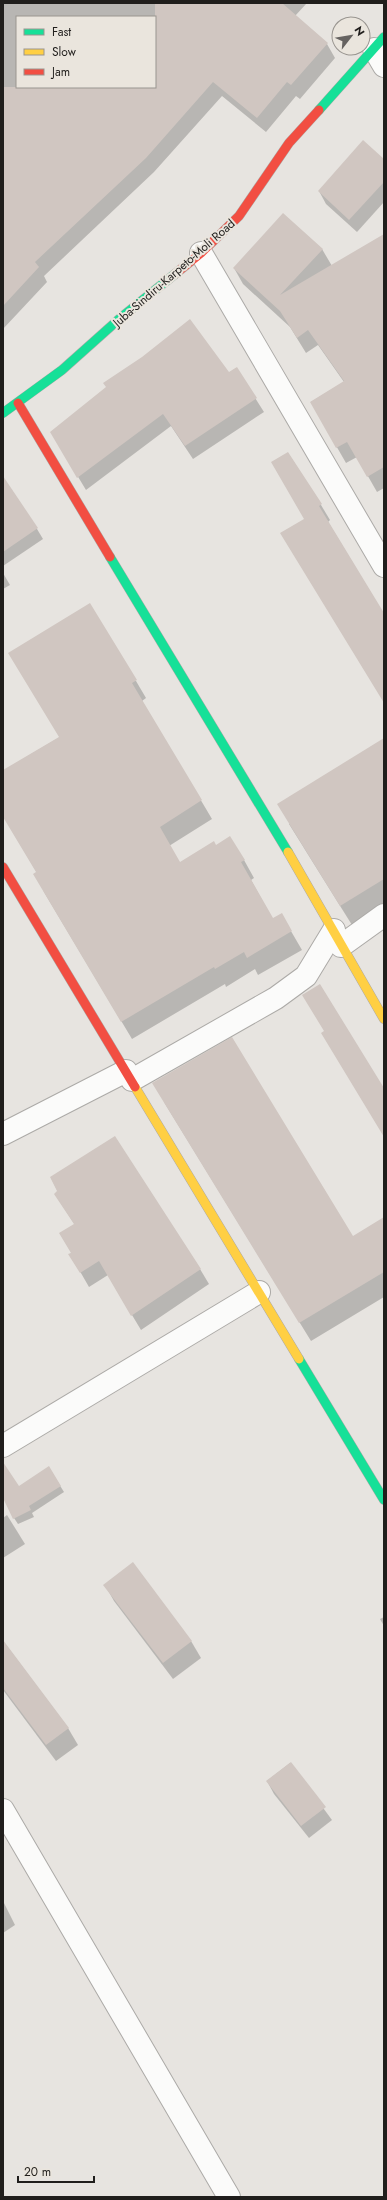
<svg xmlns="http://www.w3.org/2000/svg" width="387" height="2200" viewBox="0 0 387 2200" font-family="Jost,sans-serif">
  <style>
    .shadow { fill: #0003; fill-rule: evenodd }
    .building { fill: #d0c6c1 }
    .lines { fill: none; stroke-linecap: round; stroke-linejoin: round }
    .street-casing { stroke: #acaaa7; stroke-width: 24 }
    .fast-casing { stroke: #acaaa7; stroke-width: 10 }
    .slow-casing { stroke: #acaaa7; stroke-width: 10 }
    .jam-casing { stroke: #acaaa7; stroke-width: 10 }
    .street { stroke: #fbfbfa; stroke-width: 22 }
    .fast { stroke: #16e098; stroke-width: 9 }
    .slow { stroke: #ffcf43; stroke-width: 9 }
    .jam { stroke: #f24e42; stroke-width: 9 }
    .labels { text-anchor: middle; stroke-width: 4; stroke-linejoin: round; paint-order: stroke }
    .street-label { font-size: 12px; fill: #201e1c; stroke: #eae5dd }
  </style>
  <rect width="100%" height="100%" fill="#e7e4e0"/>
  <g class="shadow">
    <path d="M 3,3 L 307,3 L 295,16 L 327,44 L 335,58 L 300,99 L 296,96 L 266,132 L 222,96 L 154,172 L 44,276 L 47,282 L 3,329 ZM 17,17 L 155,17 L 155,87 L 17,87 Z"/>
    <polygon points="384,161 384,202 357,232 326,204 319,191"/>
    <polygon points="384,236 384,488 377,492 357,457 346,463 311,402 344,382 318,345 306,353 290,327 243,284 234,268 322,249 332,266"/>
    <polygon points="236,368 264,412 193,459 171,426 86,490 51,432 229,373"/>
    <polygon points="288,453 321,505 330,520 328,522 384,615 384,702 305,520"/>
    <polygon points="3,496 37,529 43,539 3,566"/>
    <polygon points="3,573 10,585 3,589"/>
    <polygon points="20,671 136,681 146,698 142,701 212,819 169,846 180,863 216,846 244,860 254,878 251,880 273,920 281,914 302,950 258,975 255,969 226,987 225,984 132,1039 44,892 39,876 3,815 3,771 60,737"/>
    <polygon points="384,739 384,905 352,925 289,824"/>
    <polygon points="164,1102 353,1237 384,1218 384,1297 311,1341"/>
    <polygon points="55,1194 200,1269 209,1284 141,1330 108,1275 89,1287 70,1254 72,1253 75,1225"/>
    <polygon points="49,1468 64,1492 32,1513 34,1517 18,1524 14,1518"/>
    <polygon points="7,1515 25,1544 3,1558 3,1518"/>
    <polygon points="105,1585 191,1641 201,1658 173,1679 114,1601"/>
    <polygon points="384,1617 384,1626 380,1619"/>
    <polygon points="3,1641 68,1728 78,1745 56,1761 3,1690"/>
    <polygon points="290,1763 332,1820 309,1838 274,1794 267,1781"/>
    <polygon points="3,1901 15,1925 3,1933"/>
  </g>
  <g class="building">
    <polygon points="155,3 282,3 328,43 291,85 287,82 257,118 213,82 146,158 35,262 39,267 3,306 3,87 155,87"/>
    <polygon points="363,140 384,159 384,182 349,220 318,191"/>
    <polygon points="283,213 323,249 280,295 384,234 384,467 367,477 347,442 336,448 310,402 344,381 308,330 297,338 280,311 233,268"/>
    <polygon points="190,319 229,372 237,367 257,398 185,446 163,414 77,478 50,432 106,387 103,383 142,357"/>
    <polygon points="288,452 322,504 319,506 384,613 384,703 280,533 304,519 271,462"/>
    <polygon points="3,476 38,528 3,552"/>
    <polygon points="90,603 137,680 132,683 202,800 160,827 180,862 214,841 216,845 230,836 245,860 241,862 273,918 282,913 292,931 247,958 244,952 215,969 214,967 121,1022 33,874 36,872 3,817 3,770 59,737 8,653"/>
    <polygon points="384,738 384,879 340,906 277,804"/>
    <polygon points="320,984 384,1088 384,1137 321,1033 324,1031 302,995"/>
    <polygon points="232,1037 353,1236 384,1217 384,1272 299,1323 152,1083"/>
    <polygon points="115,1136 201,1269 131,1316 99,1261 80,1273 68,1254 71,1253 59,1233 74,1224 54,1194 57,1191 50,1177"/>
    <polygon points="3,1462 19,1486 49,1466 61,1486 29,1506 31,1510 13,1519 3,1498"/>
    <polygon points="133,1562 192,1641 163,1663 103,1585"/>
    <polygon points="3,1640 69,1728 46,1745 3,1688"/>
    <polygon points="291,1762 326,1807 301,1826 266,1781"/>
  </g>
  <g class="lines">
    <defs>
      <g id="street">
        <polyline points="374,49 384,66"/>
        <polyline points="201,253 384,566"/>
        <polyline points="341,946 384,915"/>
        <polyline points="132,1080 276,998 306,976 334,930"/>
        <polyline points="3,1134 126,1071"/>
        <polyline points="3,1446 259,1292"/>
        <polyline points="3,1810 229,2197"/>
      </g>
      <g id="fast">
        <polyline points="319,110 384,37"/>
        <polyline points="3,413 62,370 118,320 175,274"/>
        <polyline points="110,557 288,852"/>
        <polyline points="299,1359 384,1500"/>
      </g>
      <g id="slow">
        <polyline points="288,852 384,1019"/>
        <polyline points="135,1087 299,1359"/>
      </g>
      <g id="jam">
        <polyline points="175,274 201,253 239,216 289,143 319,110"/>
        <polyline points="18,403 110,557"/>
        <polyline points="3,867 135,1087"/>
      </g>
    </defs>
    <use href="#street" class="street-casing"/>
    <use href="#fast" class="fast-casing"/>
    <use href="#slow" class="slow-casing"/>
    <use href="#jam" class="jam-casing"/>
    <use href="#street" class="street"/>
    <use href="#fast" class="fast"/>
    <use href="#slow" class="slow"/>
    <use href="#jam" class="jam"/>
  </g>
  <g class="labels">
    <g class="street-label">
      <text transform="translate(174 273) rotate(-41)" y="4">Juba-Sindiru-Karpeto-Moli Road</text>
    </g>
  </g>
  <rect width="387" height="2200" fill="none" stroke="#201e1c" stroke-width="8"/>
  <rect x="16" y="16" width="140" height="72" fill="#eae5dd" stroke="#999590"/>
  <rect x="24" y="29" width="20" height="6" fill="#16e098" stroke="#999590"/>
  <text x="52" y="36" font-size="12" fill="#201e1c">Fast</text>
  <rect x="24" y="49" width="20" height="6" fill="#ffcf43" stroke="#999590"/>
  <text x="52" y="56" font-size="12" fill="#201e1c">Slow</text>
  <rect x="24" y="69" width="20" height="6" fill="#f24e42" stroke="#999590"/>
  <text x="52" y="76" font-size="12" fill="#201e1c">Jam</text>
  <g transform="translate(351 36) rotate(59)"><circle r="19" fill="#eae5dd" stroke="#999590"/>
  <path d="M0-3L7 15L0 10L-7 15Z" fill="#666361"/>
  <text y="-6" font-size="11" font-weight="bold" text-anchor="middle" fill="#201e1c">N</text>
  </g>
  <path d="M18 2176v6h76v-6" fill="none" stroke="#201e1c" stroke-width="2"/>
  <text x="24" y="2176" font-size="12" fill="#201e1c" stroke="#eae5dd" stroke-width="3" paint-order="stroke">20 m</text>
</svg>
